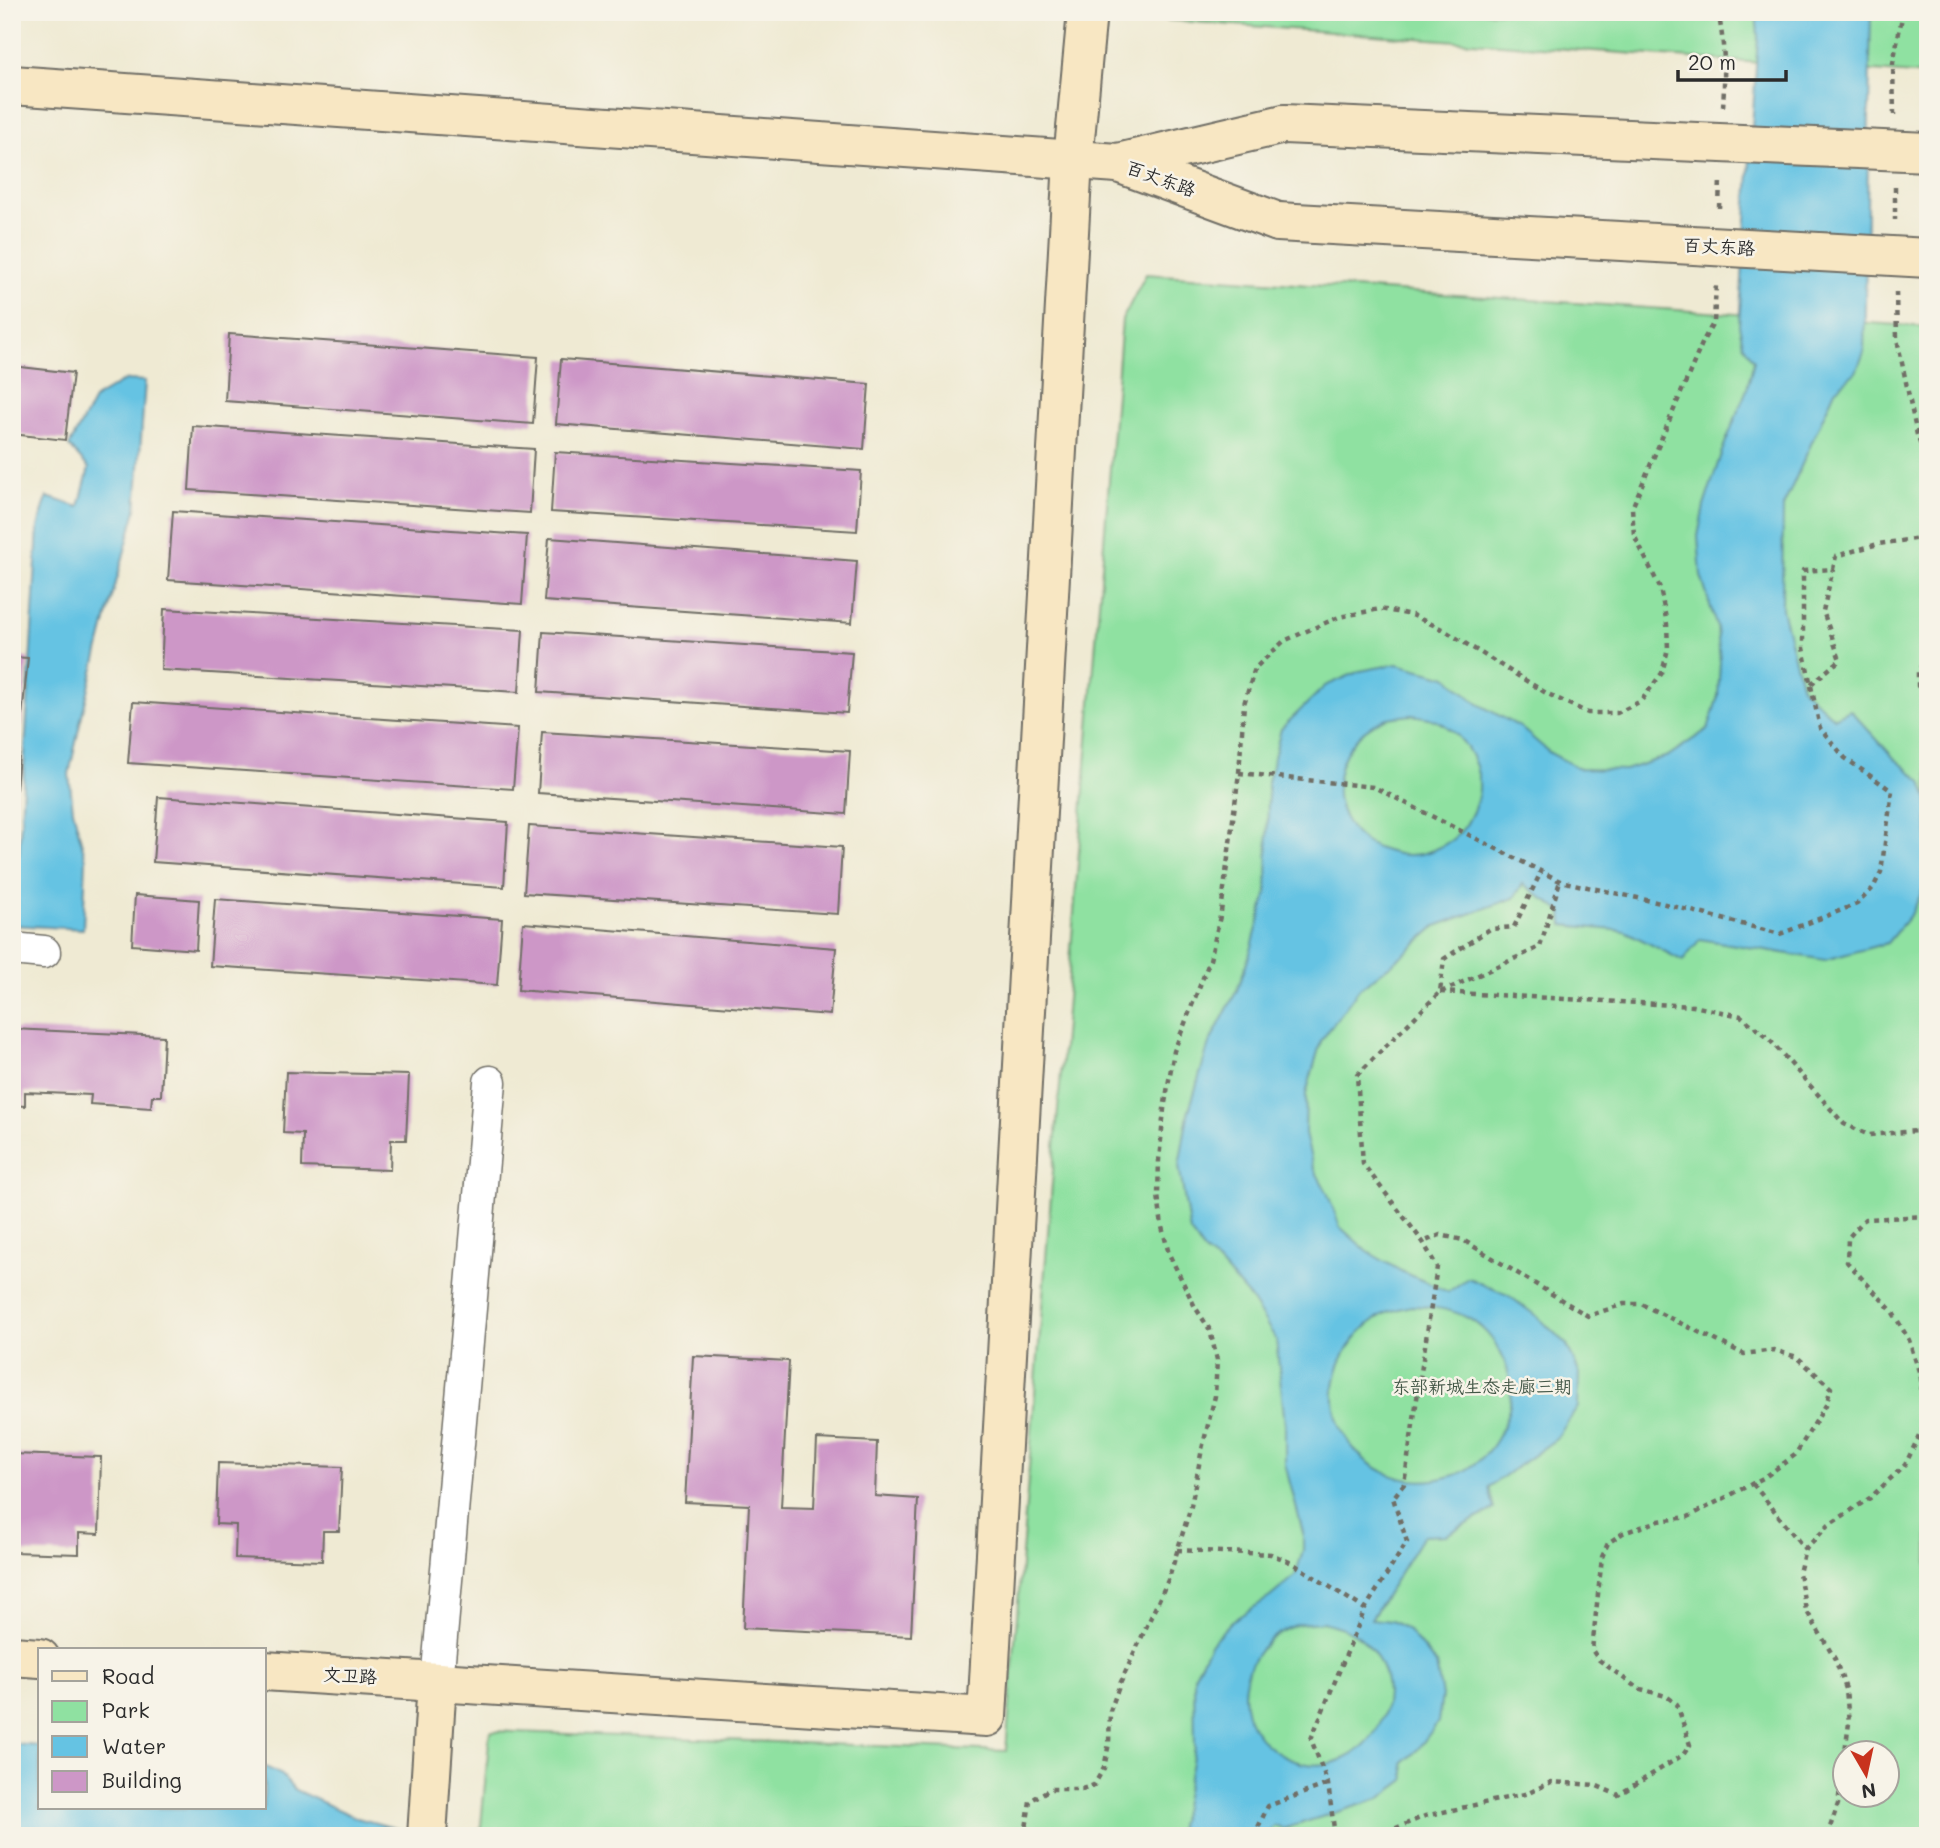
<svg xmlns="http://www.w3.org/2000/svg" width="1940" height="1848" viewBox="0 0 1940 1848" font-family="Mali,'LXGW WenKai TC',sans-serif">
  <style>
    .green { fill: #8fe1a1; stroke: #5d8666; stroke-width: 2; fill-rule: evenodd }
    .water { fill: #65c3e3; stroke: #487787; stroke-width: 2; fill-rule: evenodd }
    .building { fill: #cd97c7 }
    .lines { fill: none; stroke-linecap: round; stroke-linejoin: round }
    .street-casing { stroke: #706e66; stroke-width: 35 }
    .secondary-casing { stroke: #706e66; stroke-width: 42 }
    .path { stroke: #706e66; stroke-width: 4.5; stroke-dasharray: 5 5; stroke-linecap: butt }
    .street { stroke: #fff; stroke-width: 32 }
    .secondary { stroke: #f8e7c3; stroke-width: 38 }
    .secondary-bridge-casing { stroke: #706e66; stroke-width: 42; stroke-linecap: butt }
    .secondary-bridge { stroke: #f8e7c3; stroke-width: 38 }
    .labels { text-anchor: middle; stroke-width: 5; stroke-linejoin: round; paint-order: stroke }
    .street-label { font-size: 18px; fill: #2b2b2b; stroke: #f7f3e8 }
    .park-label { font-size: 18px; fill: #445848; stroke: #f7f3e8 }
  </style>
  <rect width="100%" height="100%" fill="#f7f3e8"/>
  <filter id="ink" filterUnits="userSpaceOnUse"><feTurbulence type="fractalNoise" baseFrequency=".0143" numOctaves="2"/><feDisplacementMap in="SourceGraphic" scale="14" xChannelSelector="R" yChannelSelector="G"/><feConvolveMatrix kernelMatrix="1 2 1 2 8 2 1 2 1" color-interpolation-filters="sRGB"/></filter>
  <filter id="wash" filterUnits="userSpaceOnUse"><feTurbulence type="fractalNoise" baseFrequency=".00686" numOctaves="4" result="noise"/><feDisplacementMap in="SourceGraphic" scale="28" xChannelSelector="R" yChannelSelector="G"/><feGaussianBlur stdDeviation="1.57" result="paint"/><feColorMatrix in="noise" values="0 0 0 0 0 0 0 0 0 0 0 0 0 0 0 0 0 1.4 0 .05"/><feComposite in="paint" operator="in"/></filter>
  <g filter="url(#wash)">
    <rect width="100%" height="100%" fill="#efead3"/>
    <g class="green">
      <polygon points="1154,12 1928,12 1928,75 1166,20"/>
      <path d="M 1146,274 L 1928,327 L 1928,1836 L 480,1836 L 490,1731 L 1006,1751 L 1122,320 ZM 1846,1754 L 1888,1754 L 1888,1796 L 1846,1796 Z"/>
    </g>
    <g class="water">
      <path d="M 1756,12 L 1871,12 L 1864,352 L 1856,372 L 1835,390 L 1783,507 L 1782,609 L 1802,688 L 1834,718 L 1850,710 L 1893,757 L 1922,781 L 1928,800 L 1928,879 L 1912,913 L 1887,943 L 1825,960 L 1700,939 L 1683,961 L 1625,931 L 1563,925 L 1562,912 L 1523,884 L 1514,898 L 1436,926 L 1403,955 L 1359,989 L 1321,1041 L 1306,1094 L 1305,1134 L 1313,1167 L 1327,1192 L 1340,1227 L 1368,1252 L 1401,1271 L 1448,1292 L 1468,1278 L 1508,1295 L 1539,1318 L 1567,1345 L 1579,1372 L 1578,1407 L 1556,1439 L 1489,1487 L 1494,1509 L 1446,1535 L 1423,1536 L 1371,1619 L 1391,1621 L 1408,1630 L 1436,1664 L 1442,1696 L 1438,1722 L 1418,1749 L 1403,1763 L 1405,1780 L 1379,1799 L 1283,1829 L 1274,1826 L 1266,1836 L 1177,1836 L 1195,1747 L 1194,1676 L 1211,1643 L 1232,1621 L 1270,1597 L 1295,1576 L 1303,1551 L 1303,1533 L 1285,1464 L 1285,1425 L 1276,1339 L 1250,1298 L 1222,1266 L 1205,1252 L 1190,1232 L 1179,1166 L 1188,1114 L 1209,1044 L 1237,990 L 1251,950 L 1267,892 L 1268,782 L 1281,729 L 1325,686 L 1360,671 L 1397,664 L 1447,677 L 1478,704 L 1520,727 L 1550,753 L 1580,769 L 1625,770 L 1668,756 L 1708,729 L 1718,696 L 1720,662 L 1717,628 L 1701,576 L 1698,536 L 1704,506 L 1722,451 L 1747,389 L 1754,360 L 1743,344 L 1739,325 L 1758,36 ZM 1412,715 C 1418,716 1426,717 1432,719 C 1460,729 1481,761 1479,790 C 1478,803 1472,814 1466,825 C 1458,837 1446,845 1433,850 C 1418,857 1402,856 1386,851 C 1320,832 1323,743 1385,719 C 1393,716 1403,716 1412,715 ZM 1412,1306 C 1431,1307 1447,1308 1464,1316 C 1498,1332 1520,1379 1507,1415 C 1497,1445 1479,1469 1448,1477 C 1365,1500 1299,1408 1354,1340 C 1362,1329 1374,1319 1386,1313 C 1394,1310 1404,1308 1412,1306 ZM 1322,1622 C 1338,1626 1353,1630 1365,1642 C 1374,1650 1380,1662 1384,1673 C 1401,1732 1340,1785 1285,1757 C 1268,1749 1253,1733 1247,1714 C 1236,1676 1259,1638 1296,1625 C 1304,1623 1314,1623 1322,1622 Z"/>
      <polygon points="125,380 145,381 136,510 111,601 81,719 69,774 73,810 86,860 83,929 12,925 12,855 19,855 38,527 47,497 79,507 89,468 69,446 95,398"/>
      <polygon points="12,1744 40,1746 40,1808 264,1808 264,1766 282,1775 295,1790 357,1818 425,1836 111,1836 12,1830"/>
    </g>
    <g id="blocks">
      <g class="building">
        <polygon points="229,334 538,357 533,424 225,401"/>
        <polygon points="561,359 869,384 864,449 556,424"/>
        <polygon points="12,366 73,373 65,440 12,434"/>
        <polygon points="193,426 534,449 530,513 189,490"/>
        <polygon points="555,452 861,471 857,531 551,512"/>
        <polygon points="173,511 527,535 522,604 168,580"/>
        <polygon points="549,538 857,561 852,623 544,601"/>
        <polygon points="164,609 523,630 519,692 161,670"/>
        <polygon points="543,632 852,652 847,713 539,692"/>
        <polygon points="12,657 28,658 21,726 12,725"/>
        <polygon points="133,702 518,728 513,789 128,763"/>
        <polygon points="542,732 850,751 846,814 538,793"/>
        <polygon points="12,743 20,744 14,812 12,812"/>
        <polygon points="158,797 508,822 504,887 153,862"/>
        <polygon points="529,826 842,847 838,914 524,893"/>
        <polygon points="135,895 199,900 196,950 132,945"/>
        <polygon points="215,899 502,919 497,985 210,966"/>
        <polygon points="523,923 836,948 830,1015 518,990"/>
        <polygon points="12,1029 164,1036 161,1096 152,1096 151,1108 90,1104 91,1095 25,1092 25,1106 12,1105"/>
        <polygon points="286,1072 409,1075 406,1140 391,1140 390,1170 302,1167 303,1134 283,1133"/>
        <polygon points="693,1356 789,1361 781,1507 814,1508 817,1439 877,1442 875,1496 918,1499 911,1636 743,1628 749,1505 685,1502"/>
        <polygon points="12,1454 101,1457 99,1534 79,1533 79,1554 13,1552"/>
        <polygon points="218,1463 342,1467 339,1531 323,1531 322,1561 235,1558 236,1525 216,1524"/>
      </g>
    </g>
  </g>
  <g filter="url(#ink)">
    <use href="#blocks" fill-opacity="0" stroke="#706e66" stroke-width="2"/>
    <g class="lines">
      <defs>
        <g id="street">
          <polyline points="12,949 44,952"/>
          <polyline points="437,1682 490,1082"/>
        </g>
        <g id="secondary">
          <polyline points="12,85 1118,163 1278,222"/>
          <polyline points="1118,163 1284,124"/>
          <polyline points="12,1656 40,1658"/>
          <polyline points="264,1671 987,1717 1073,160 1087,12"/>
          <polyline points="427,1836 437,1682"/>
        </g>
      </defs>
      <use href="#street" class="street-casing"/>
      <use href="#secondary" class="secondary-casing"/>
      <g class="path">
        <path d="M 1718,12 C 1725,44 1725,75 1723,107"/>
        <polyline points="1894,115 1893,63 1903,12"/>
        <polyline points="1895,187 1895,220"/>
        <polyline points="1719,208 1720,179"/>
        <polyline points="1896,292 1897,339 1917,435 1928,464"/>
        <polyline points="1928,655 1918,671 1918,686 1928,697"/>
        <polyline points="1811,684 1840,660 1823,611 1833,569"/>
        <polyline points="1239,773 1374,787 1560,881 1665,904 1780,934 1857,904 1873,888 1881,872 1892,791 1845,758 1820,728 1803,648 1803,571 1833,569 1836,556 1878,544 1928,537"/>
        <polyline points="1440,992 1693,1006 1741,1016 1768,1038 1844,1124 1869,1135 1928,1130"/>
        <polyline points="1441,992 1540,947 1560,881"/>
        <polyline points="1753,1484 1805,1549"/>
        <polyline points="1177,1550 1271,1554 1292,1563 1365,1609"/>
        <polyline points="1025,1836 1030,1801 1050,1789 1082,1789 1094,1785 1104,1768 1109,1743 1110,1711 1120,1684 1169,1578 1191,1506 1202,1449 1215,1396 1217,1360 1210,1330 1195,1307 1169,1254 1162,1227 1158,1195 1159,1160 1164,1109 1174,1051 1210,960 1221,912 1239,773 1244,704 1255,668 1284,641 1339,617 1380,609 1412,615 1442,629 1546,693 1588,713 1617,713 1641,701 1662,673 1668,649 1667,624 1660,588 1634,535 1632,508 1704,339 1714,322 1716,284"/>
        <polyline points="1254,1836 1268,1806 1328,1784"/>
        <polyline points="1335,1836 1328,1784 1311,1739 1365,1609 1407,1542 1393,1498 1404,1484 1437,1267 1423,1242 1363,1164 1357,1075 1440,992 1444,959 1490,929 1514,927 1541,872"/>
        <polyline points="1377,1836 1425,1816 1529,1793 1551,1782 1595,1785 1618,1795 1683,1755 1690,1745 1677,1704 1666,1696 1637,1688 1599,1660 1592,1650 1602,1557 1608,1543 1623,1533 1659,1521 1688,1517 1765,1477 1795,1455 1826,1405 1831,1388 1797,1357 1774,1350 1744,1354 1641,1304 1624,1304 1588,1316 1463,1240 1440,1235 1423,1242"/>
        <polyline points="1827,1836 1838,1804 1849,1723 1846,1689 1835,1659 1806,1610 1799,1573 1805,1549 1829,1525 1870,1498 1905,1465 1923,1428 1921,1378 1909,1340 1892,1311 1847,1262 1848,1238 1865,1219 1928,1216"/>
      </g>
      <use href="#street" class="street"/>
      <use href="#secondary" class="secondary"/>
      <defs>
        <g id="secondary-bridge">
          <polyline points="1284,124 1928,152"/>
          <polyline points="1278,222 1928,258"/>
        </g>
      </defs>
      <use href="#secondary-bridge" class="secondary-bridge-casing"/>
      <use href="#secondary-bridge" class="secondary-bridge"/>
    </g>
  </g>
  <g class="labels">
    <g class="street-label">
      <text transform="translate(1161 179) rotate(20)" y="6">百丈东路</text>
      <text transform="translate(1719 247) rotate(3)" y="6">百丈东路</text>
      <text transform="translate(350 1676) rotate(3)" y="6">文卫路</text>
    </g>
    <g class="park-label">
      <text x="1482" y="1393">东部新城生态走廊三期</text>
    </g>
  </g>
  <rect width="1940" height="1848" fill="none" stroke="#f7f3e8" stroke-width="42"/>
  <rect x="38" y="1648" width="228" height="161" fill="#f7f3e8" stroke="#a5a39c" stroke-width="2"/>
  <rect x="52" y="1671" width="35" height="10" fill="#f8e7c3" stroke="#a5a39c" stroke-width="2"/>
  <text x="102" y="1684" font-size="21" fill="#2b2b2b">Road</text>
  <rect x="52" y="1701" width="35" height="21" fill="#8fe1a1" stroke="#a5a39c" stroke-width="2"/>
  <text x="102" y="1718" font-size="21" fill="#2b2b2b">Park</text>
  <rect x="52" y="1736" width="35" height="21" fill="#65c3e3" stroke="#a5a39c" stroke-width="2"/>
  <text x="102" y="1754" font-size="21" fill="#2b2b2b">Water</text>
  <rect x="52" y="1771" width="35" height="21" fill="#cd97c7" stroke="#a5a39c" stroke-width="2"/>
  <text x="102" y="1788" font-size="21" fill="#2b2b2b">Building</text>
  <g transform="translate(1866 1774) rotate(171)"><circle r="33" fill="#f7f3e8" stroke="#a5a39c" stroke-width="2"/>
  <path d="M0-5L12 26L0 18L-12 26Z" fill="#c8321e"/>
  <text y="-10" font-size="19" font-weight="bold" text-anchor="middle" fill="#2b2b2b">N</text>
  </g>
  <path d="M1678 70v10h108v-10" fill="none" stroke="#2b2b2b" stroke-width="3.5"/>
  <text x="1688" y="70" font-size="21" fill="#2b2b2b" stroke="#f7f3e8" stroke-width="5" paint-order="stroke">20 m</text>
</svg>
